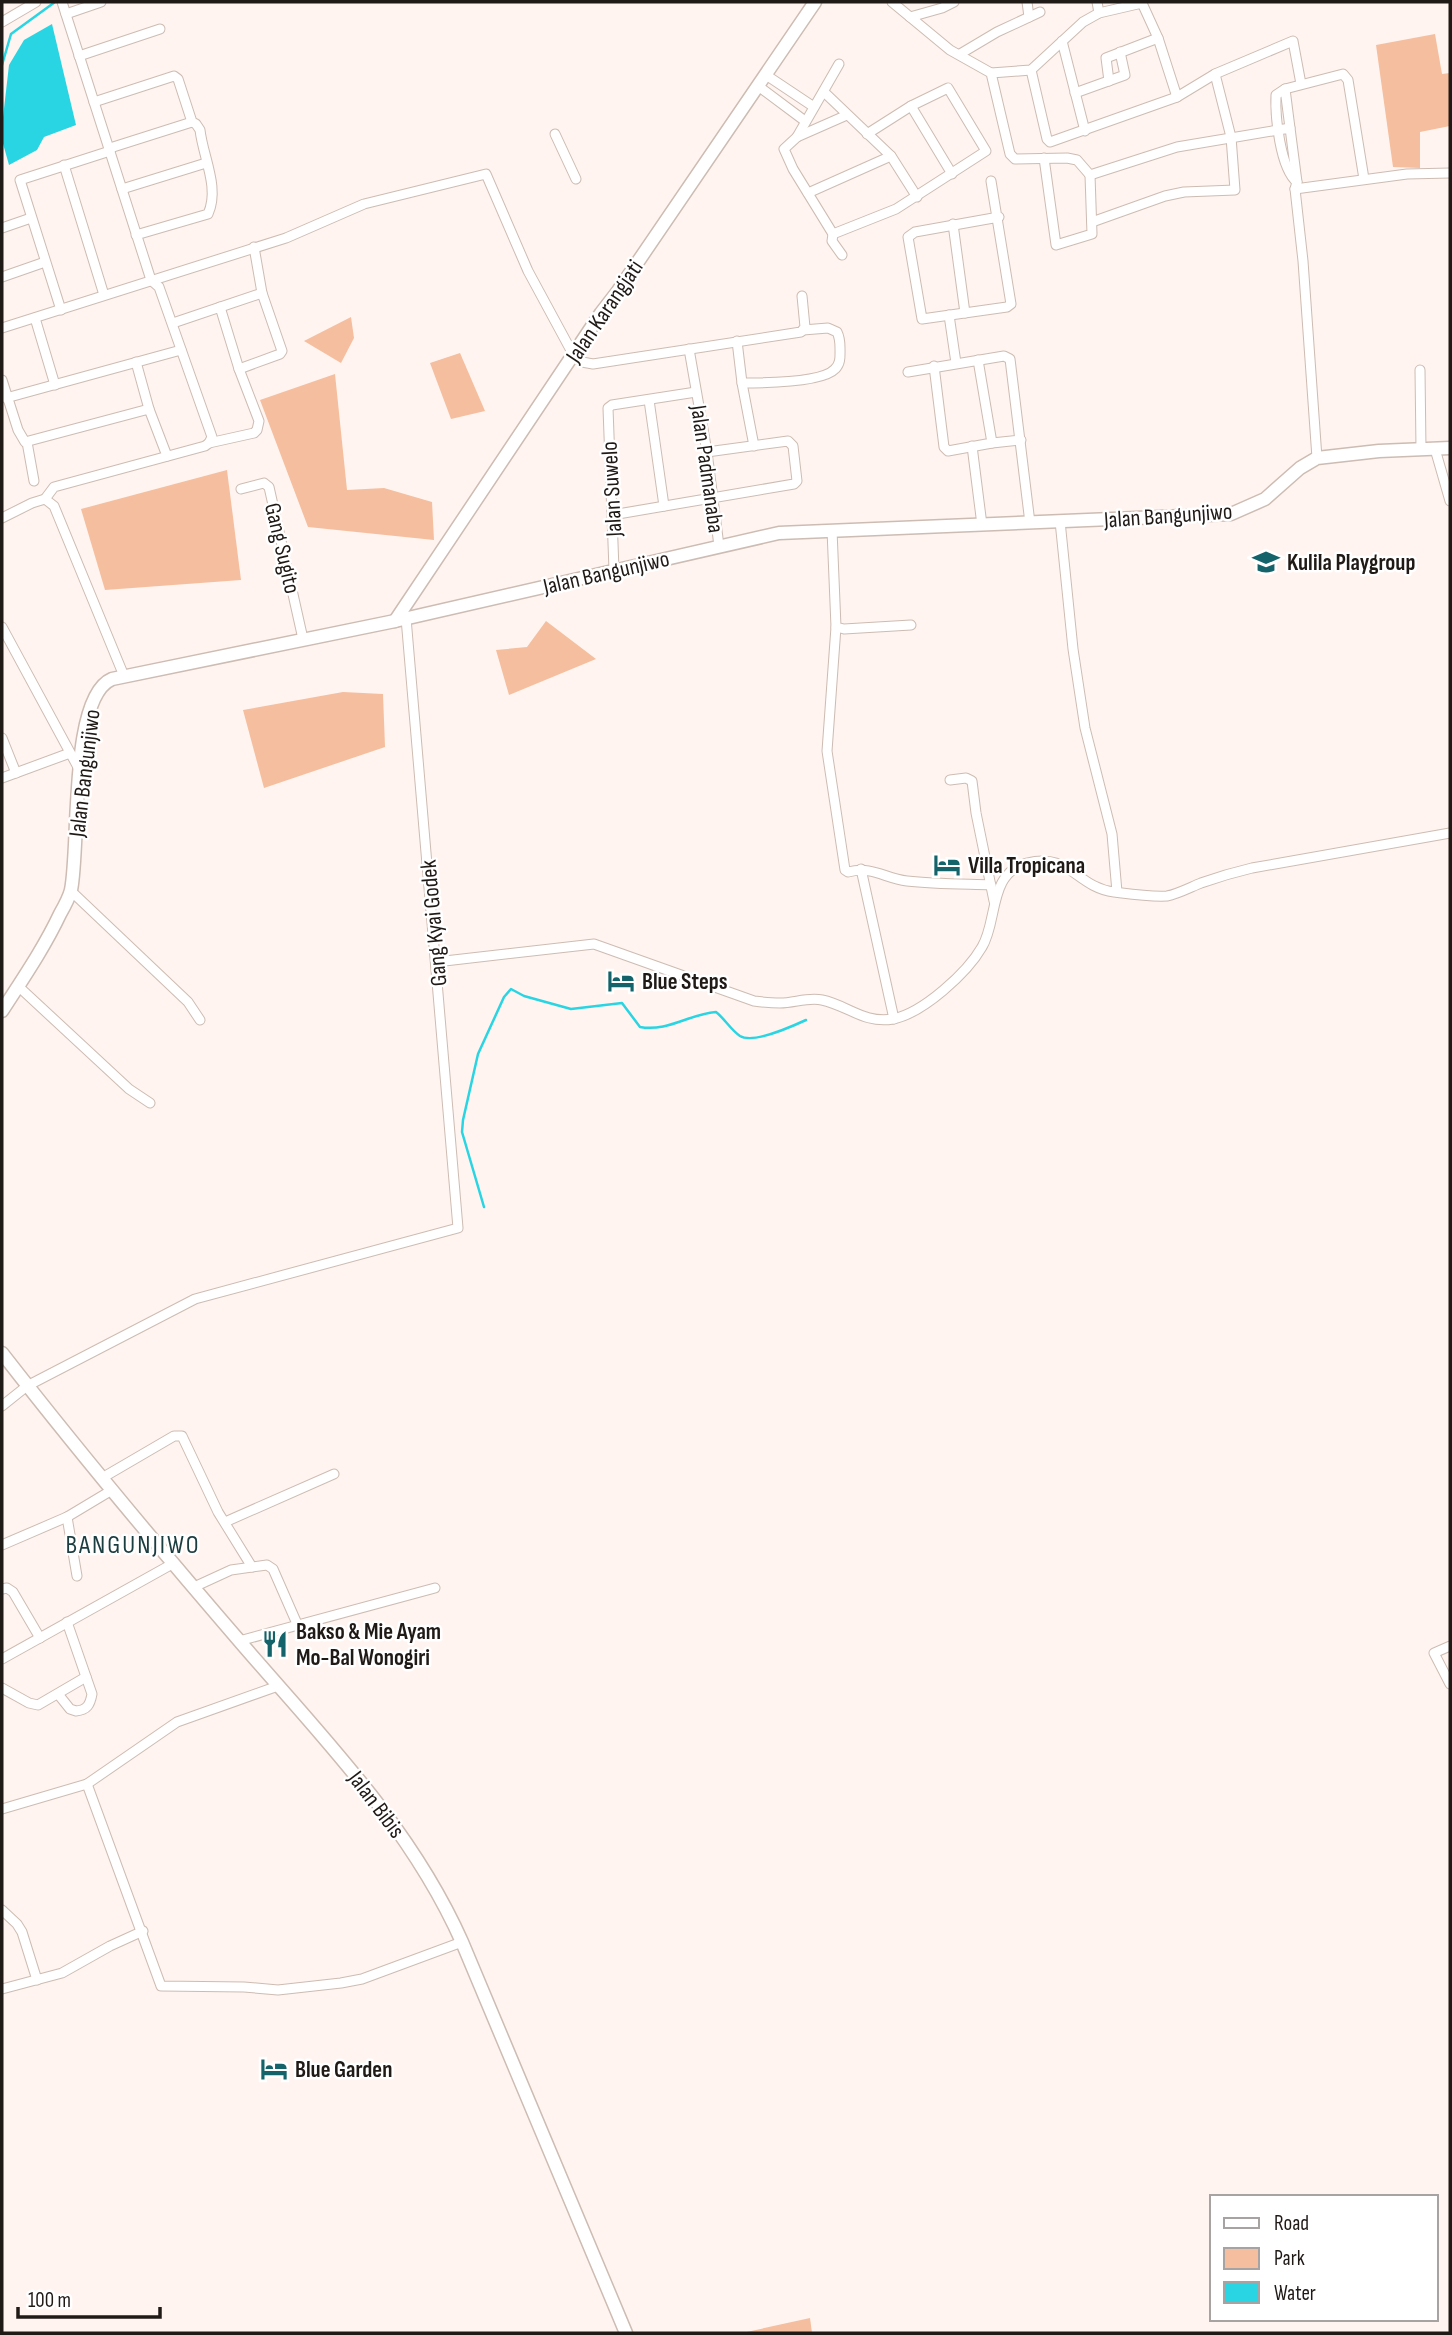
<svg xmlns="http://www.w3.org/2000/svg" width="1452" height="2335" viewBox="0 0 1452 2335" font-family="'Sofia Sans Condensed',sans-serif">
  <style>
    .green { fill: #f5be9f }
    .water { fill: #29d5e3 }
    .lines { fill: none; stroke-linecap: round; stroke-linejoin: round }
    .stream { stroke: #29d5e3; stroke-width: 2.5 }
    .street-casing { stroke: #cdbcb3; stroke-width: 11 }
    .secondary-casing { stroke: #cdbcb3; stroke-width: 15 }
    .street { stroke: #fff; stroke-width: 9 }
    .secondary { stroke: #fff; stroke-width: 12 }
    .labels { text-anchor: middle; stroke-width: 5; stroke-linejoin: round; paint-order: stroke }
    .street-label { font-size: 23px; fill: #201a17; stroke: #fff }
    .poi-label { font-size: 23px; font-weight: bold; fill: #201a17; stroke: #fff; text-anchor: start }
    .quarter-label { font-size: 26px; letter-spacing: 2px; fill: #1b3d40; stroke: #fff }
  </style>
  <rect width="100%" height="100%" fill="#fff4ef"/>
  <g class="green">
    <polygon points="1435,34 1442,74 1450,73 1450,126 1420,132 1420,168 1393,167 1376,45"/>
    <polygon points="351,317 354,338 341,363 304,341"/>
    <polygon points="460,353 485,411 451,419 430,363"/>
    <polygon points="335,374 347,490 384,488 432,502 434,540 308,527 260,400"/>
    <polygon points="227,470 241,580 105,590 81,509"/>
    <polygon points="546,621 596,659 509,695 496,650 527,647"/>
    <polygon points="343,692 383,694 385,747 264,788 243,710"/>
    <polygon points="810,2318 812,2333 742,2333"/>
  </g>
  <polygon class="water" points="52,24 76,125 44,137 37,150 9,165 2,140 2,126 9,65 24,40"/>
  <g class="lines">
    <g class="stream">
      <polyline points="2,65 11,34 55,2"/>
      <path d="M 484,1207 L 462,1132 L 463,1120 L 478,1054 L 504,997 L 511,989 L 524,996 L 571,1009 L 622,1003 L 640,1027 C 668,1032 689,1014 716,1012 C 724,1018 731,1030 740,1036 C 753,1044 793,1026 806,1020"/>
    </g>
    <defs>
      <g id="street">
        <polyline points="892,2 950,50 991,73 1010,154 1015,159 1067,158 1077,160 1090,175 1177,147 1290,128 1297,182 1295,189 1407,174 1450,173"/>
        <polyline points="1027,2 1029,17"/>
        <polyline points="1097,2 1099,13"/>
        <polyline points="66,14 101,2"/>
        <polyline points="910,17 942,8 954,2"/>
        <polyline points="2,22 36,2"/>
        <polyline points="1062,41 1085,131"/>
        <polyline points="960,54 997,32 1040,12"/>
        <polyline points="79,56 160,29"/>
        <polyline points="1031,70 1047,139 1050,142 1177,97 1215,74 1293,41 1301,84"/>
        <polyline points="991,73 1031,70 1083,22 1099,13 1142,3 1158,38 1177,97"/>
        <polyline points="766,75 814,107"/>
        <polyline points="1109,81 1106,58 1158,38"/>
        <polyline points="758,86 805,121"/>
        <polyline points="1285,89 1290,128"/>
        <polyline points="824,92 891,156 917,197"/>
        <polyline points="1075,93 1125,75 1120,52"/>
        <path d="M 94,102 L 174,76 L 178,79 L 192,122 L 196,124 L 200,130 C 203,157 220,188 208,214 L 136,235"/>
        <polyline points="911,106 952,174"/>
        <polyline points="555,134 576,179"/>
        <polyline points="797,137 839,64"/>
        <polyline points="110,148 192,122"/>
        <polyline points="1044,158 1056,245 1092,234 1090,175"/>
        <polyline points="64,165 104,295"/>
        <polyline points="991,181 1011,304 1007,307 922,319 908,237 915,232 999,217"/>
        <path d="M 1297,182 C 1280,168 1275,116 1276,95 L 1285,89 L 1343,74 L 1348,80 L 1364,179"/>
        <polyline points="122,189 206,163"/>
        <polyline points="1295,189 1303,261 1317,458"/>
        <polyline points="808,193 891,156"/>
        <polyline points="1092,222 1165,196 1184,192 1235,190 1231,137 1215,74"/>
        <polyline points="953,224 965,313"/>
        <polyline points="2,228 31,218"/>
        <polyline points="833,234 896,209 986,151 948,88 911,106 867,134"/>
        <polyline points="842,255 832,241 833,234 793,169 784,149 797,137 847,115"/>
        <polyline points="2,277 45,262"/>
        <polyline points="61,310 20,180 110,151"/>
        <polyline points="949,315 956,363"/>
        <polyline points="35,318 55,385"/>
        <polyline points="173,323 262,293"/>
        <polyline points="2,328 286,238 364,204 486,174 528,271 574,356 582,362 593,364 801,332 805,327 802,296"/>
        <path d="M 737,341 L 742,383 C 761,383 822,383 835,369 C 841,363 840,356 840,348 C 840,342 840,338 837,332 L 828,328 L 803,330"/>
        <polyline points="689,349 707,452 719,546"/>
        <polyline points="136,362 149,409"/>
        <polyline points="934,366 944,447 948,451 992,443 978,360"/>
        <polyline points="239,369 280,354 282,351 262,293 254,247"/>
        <polyline points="1420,370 1421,449"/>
        <polyline points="908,372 1004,356 1010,359 1030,523"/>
        <polyline points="2,380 18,430 25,442 149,409 167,456"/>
        <polyline points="742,383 754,446"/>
        <polyline points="6,398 181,350"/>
        <polyline points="649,400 664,506"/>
        <polyline points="27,442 34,481"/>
        <polyline points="209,443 254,433 257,430 259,421 239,369 220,307"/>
        <polyline points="992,443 1021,440"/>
        <polyline points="972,446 982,525"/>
        <polyline points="1435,449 1450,501"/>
        <polyline points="241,489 264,483 269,487 303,639"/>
        <polyline points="45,499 54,487 205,446 209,443 212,437 159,287 151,280 62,2"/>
        <polyline points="612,515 794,484 797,481 793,446 788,441 707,452"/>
        <polyline points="2,518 32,503 45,499 54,506 124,676"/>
        <polyline points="1060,521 1073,649 1085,728 1112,834 1117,892"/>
        <polyline points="832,530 836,627 844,629 911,625"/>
        <polyline points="614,570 608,408 612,405 696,392"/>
        <polyline points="2,627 79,769"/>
        <path d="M 836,627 L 827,751 L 845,870 L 848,872 C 873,866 884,878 907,881 C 934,884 963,884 991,885"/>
        <polyline points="2,738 16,773"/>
        <polyline points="2,778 70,753"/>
        <polyline points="950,780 966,778 972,781 976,813 994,901"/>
        <polyline points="861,869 894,1019"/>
        <polyline points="71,891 188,1002 200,1020"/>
        <path d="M 436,962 L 594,944 L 754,1001 C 762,1002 772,1003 780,1003 C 794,1003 808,997 822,1000 C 847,1005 864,1024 893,1019 C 923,1013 967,973 982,947 C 998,921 988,873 1027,863 C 1070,852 1076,887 1114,892 C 1130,894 1150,897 1167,896 C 1178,894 1191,887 1201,883 C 1218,877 1235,872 1252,868 L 1450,833"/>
        <polyline points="18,986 129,1089 150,1103"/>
        <polyline points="2,1406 27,1386 195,1299 458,1228 406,618"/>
        <polyline points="102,1478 174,1436 182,1436 218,1512 252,1567"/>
        <polyline points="67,1517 77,1576"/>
        <polyline points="225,1522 334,1474"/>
        <polyline points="2,1545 67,1517 112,1490"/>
        <polyline points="194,1587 231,1570 267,1565 273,1569 298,1626"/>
        <polyline points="2,1589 7,1588 13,1592 40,1638"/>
        <polyline points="239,1641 435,1588"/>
        <polyline points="1450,1646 1434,1653 1450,1684"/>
        <polyline points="2,1659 174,1563"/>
        <polyline points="2,1688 29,1703 38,1705 86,1677"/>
        <path d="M 58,1694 L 70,1709 L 76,1711 C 87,1710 90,1705 92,1694 L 67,1622"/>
        <polyline points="87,1784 161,1986 244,1987 278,1990 341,1983 362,1979 462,1942"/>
        <polyline points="2,1809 87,1784 177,1722 278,1686"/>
        <polyline points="2,1910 17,1924 22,1932 37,1980"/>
        <polyline points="2,1989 62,1973 110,1946 143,1931"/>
      </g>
      <g id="secondary">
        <polyline points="395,621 601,313 618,291 815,2"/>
        <path d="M 2,1011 C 22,980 44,948 60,914 C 64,907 69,898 71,890 C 80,847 69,697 112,679 L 395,621 L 779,533 L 1231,514 L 1265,499 L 1300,468 L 1317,458 L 1379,451 L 1450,448"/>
        <path d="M 2,1353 C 79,1452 160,1549 242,1644 C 323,1738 411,1827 462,1942 L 626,2333"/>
      </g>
    </defs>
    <use href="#street" class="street-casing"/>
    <use href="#secondary" class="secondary-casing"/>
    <use href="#street" class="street"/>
    <use href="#secondary" class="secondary"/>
  </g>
  <defs>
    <symbol id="school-bare" viewBox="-9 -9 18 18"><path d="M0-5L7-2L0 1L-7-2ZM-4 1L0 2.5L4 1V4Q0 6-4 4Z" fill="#14636a" stroke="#fff" stroke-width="2.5" paint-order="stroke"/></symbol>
    <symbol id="hotel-bare" viewBox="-9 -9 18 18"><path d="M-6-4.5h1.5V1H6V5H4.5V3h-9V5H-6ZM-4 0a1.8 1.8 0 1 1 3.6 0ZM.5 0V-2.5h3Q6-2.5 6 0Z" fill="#14636a" stroke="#fff" stroke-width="2.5" paint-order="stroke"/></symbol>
    <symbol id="restaurant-bare" viewBox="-9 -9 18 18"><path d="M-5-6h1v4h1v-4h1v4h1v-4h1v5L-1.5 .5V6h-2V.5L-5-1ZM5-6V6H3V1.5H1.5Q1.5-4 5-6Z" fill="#14636a" stroke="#fff" stroke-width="2.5" paint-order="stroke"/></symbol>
  </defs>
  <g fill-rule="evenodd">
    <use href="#school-bare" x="1247" y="543" width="38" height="38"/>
    <use href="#hotel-bare" x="928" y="846" width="38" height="38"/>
    <use href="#hotel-bare" x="602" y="962" width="38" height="38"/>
    <use href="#restaurant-bare" x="256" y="1625" width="38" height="38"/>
    <use href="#hotel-bare" x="255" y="2050" width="38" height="38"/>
  </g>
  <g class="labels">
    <g class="street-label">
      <text transform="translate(604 311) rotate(-56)" y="8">Jalan Karangjati</text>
      <text transform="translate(708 469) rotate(82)" y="8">Jalan Padmanaba</text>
      <text transform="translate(611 489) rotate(-93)" y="8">Jalan Suwelo</text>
      <text transform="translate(1168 515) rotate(-4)" y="8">Jalan Bangunjiwo</text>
      <text transform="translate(283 548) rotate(77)" y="8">Gang Sugito</text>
      <text transform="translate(606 572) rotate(-13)" y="8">Jalan Bangunjiwo</text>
      <text transform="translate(84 773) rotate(-83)" y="8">Jalan Bangunjiwo</text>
      <text transform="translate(433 923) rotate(-95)" y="8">Gang Kyai Godek</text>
      <text transform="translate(377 1804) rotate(53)" y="8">Jalan Bibis</text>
    </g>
    <g class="poi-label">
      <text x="1287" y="570">Kulila Playgroup</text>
      <text x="968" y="873">Villa Tropicana</text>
      <text x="642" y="989">Blue Steps</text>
      <text x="296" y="1639">Bakso &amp; Mie Ayam<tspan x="296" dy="26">Mo-Bal Wonogiri</tspan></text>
      <text x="295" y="2077">Blue Garden</text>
    </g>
    <g class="quarter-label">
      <text x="133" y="1553">BANGUNJIWO</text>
    </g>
  </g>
  <rect width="1452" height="2335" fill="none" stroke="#201a17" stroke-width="7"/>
  <rect x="1210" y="2195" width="228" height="126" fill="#ffffff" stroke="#a6a3a2" stroke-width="2"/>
  <rect x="1224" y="2218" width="35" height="10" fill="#ffffff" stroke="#a6a3a2" stroke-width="2"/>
  <text x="1274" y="2230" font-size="21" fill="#201a17">Road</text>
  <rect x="1224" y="2248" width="35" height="21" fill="#f5be9f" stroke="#a6a3a2" stroke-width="2"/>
  <text x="1274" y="2265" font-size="21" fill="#201a17">Park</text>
  <rect x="1224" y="2282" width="35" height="21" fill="#29d5e3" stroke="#a6a3a2" stroke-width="2"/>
  <text x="1274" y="2300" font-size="21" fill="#201a17">Water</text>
  <path d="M18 2307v10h142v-10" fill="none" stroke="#201a17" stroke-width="3.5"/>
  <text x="28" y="2307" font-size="21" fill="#201a17" stroke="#ffffff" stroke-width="5" paint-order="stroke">100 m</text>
</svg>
